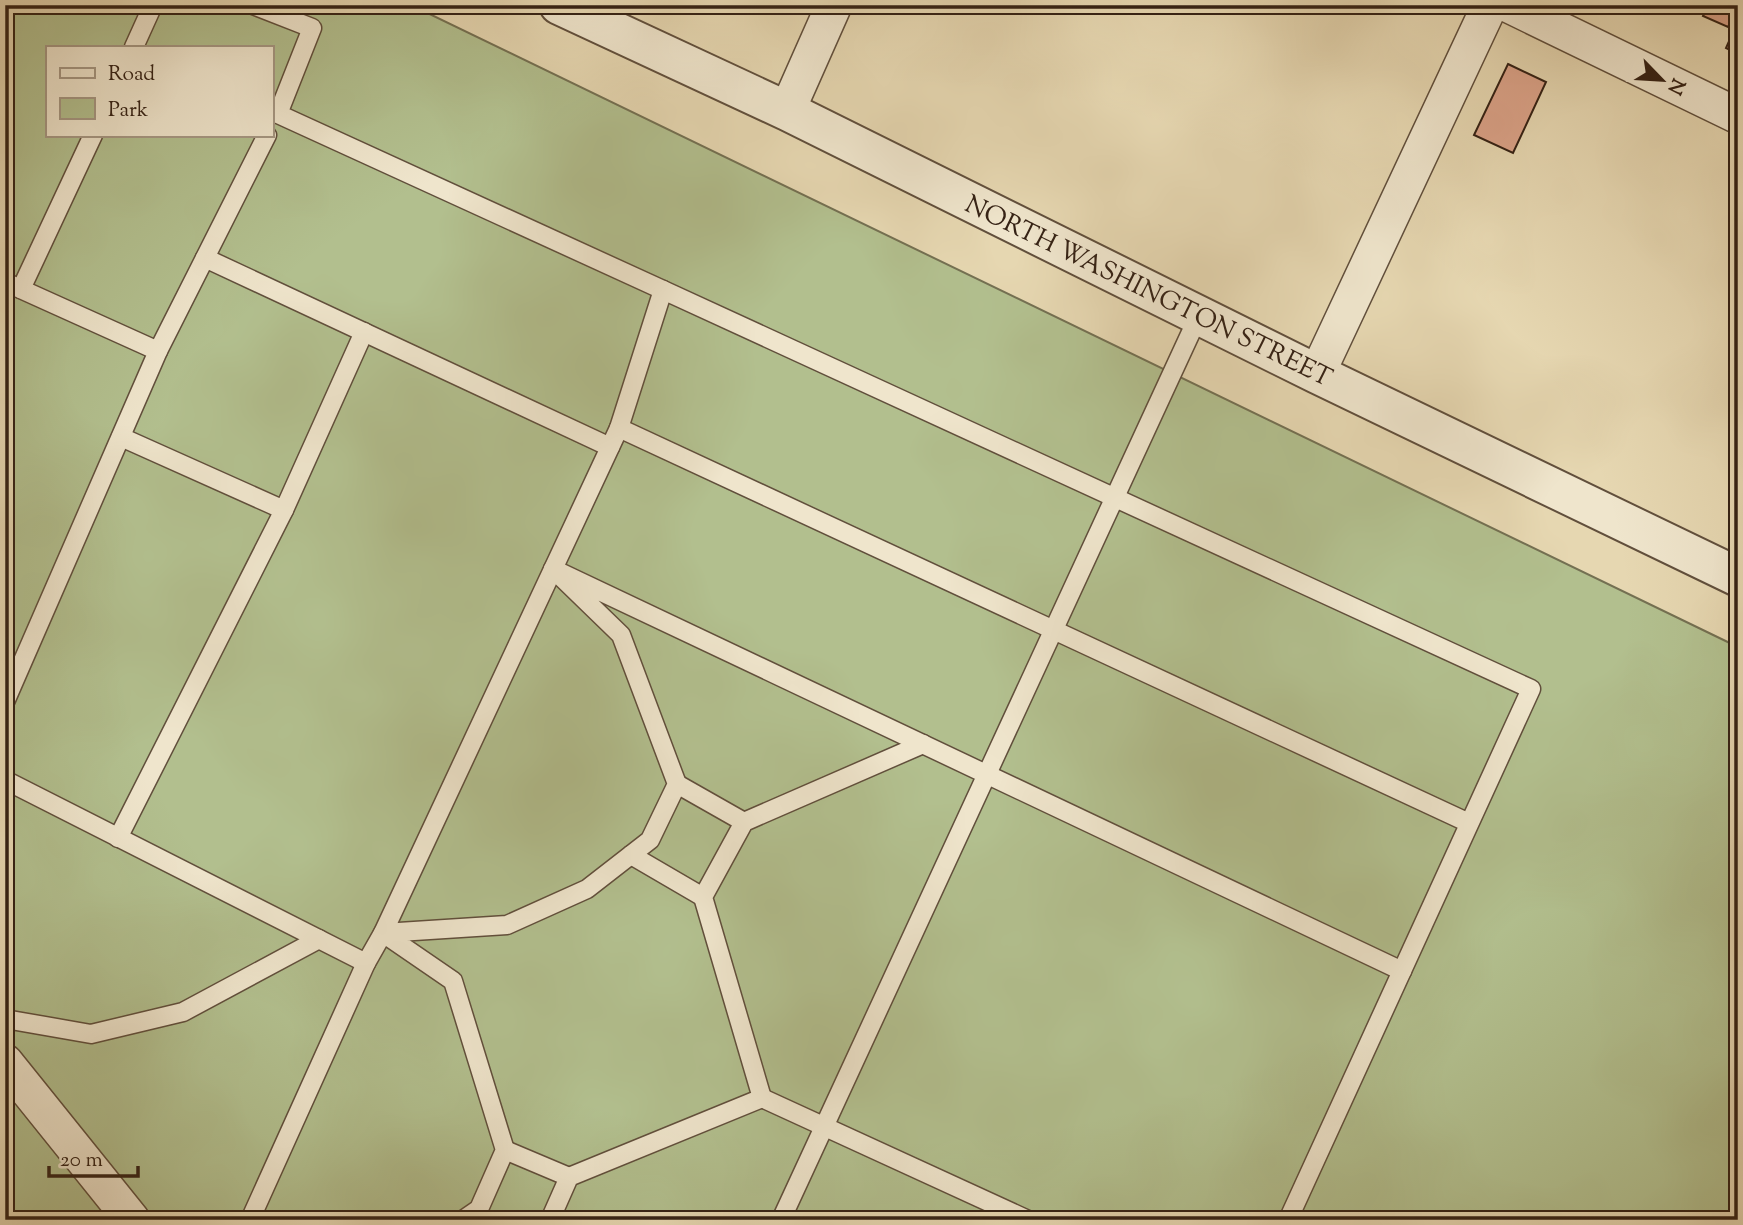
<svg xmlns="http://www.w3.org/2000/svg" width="1743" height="1225" viewBox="0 0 1743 1225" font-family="'Sorts Mill Goudy',serif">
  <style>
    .green { fill: #b2bf8e; stroke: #747052; stroke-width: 2; fill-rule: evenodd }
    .building { fill: #dba389; stroke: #352215; stroke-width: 2 }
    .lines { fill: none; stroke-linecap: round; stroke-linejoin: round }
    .service-casing { stroke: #614f3c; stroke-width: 21 }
    .minor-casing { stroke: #614f3c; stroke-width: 38 }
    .tertiary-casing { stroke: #614f3c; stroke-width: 42 }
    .service { stroke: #efe5cc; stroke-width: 18 }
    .minor { stroke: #efe5cc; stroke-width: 35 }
    .tertiary { stroke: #efe5cc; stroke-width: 38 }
    .labels { text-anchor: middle; stroke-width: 7; stroke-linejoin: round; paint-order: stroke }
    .street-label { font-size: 26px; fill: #352215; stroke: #efe5cc }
  </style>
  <rect width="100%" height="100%" fill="#e6d7b1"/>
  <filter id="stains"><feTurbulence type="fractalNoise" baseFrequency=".00286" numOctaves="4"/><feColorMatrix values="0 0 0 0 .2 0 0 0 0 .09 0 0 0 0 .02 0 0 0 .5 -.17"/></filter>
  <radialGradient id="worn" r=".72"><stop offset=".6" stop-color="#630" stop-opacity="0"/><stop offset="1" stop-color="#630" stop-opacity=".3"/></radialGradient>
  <path class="green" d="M 5,5 L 411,5 L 1738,647 L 1738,1220 L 5,1220 ZM 47,47 L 271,47 L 271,135 L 47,135 Z"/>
  <g class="building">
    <polygon points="1708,5 1738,5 1738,8 1728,27 1703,16"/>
    <polygon points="1738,21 1738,54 1726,48"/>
    <polygon points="1508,64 1546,82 1513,153 1474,135"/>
  </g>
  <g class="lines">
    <defs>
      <g id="service">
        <polyline points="253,5 312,28 278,114 663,290"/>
        <polyline points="134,47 153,5"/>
        <polyline points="205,258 610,447"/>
        <polyline points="5,282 158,351 5,702"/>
        <polyline points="21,289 93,135"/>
        <polyline points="158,351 267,135"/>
        <polyline points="121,437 284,510 364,332"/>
        <polyline points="5,780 366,963 383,933 619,428"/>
        <polyline points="677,784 744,822"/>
        <polyline points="118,838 284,510"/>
        <polyline points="631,855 703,897"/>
        <polyline points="5,1019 91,1034 183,1012 319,939"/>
        <polyline points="762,1098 1028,1220"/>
        <polyline points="505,1150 569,1177"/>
        <polyline points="250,1220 366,963"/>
        <polyline points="463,1220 479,1209 505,1150 453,981 383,933 507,925 587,889 650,840 677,784 621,635 553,569 1402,971"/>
        <polyline points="550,1220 569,1177 762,1098 703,897 744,822 923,744"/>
        <polyline points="781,1220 1199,315"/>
        <polyline points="1288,1220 1531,689 663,290 619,428 1469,823"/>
      </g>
      <g id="minor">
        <polyline points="1509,5 1738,116"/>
        <polyline points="787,111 834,5"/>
        <polyline points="1317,374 1490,5"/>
        <polyline points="5,1062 132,1220"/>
      </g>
      <polyline id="tertiary" points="559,5 787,111 1317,374 1738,577"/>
    </defs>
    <use href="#service" class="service-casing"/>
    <use href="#minor" class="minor-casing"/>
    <use href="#tertiary" class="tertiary-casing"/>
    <use href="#service" class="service"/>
    <use href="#minor" class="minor"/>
    <use href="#tertiary" class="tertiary"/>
  </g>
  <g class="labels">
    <g class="street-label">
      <text transform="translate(1149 290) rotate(26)" y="9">NORTH WASHINGTON STREET</text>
    </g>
  </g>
  <rect width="1743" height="1225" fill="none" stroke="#e6d7b1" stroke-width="28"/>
  <rect x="7" y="7" width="1729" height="1211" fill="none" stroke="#352215" stroke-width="3.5"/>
  <rect x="14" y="14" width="1715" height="1197" fill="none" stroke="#352215" stroke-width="2"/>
  <rect x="46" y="46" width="228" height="91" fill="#efe5cc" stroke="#a59783" stroke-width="2"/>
  <rect x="60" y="68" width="35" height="10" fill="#efe5cc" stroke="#a59783" stroke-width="2"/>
  <text x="108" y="80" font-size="21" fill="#352215">Road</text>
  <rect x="60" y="98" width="35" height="21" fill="#b2bf8e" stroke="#a59783" stroke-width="2"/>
  <text x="108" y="116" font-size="21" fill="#352215">Park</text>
  <g transform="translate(1662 80) rotate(115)" stroke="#efe5cc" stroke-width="5" paint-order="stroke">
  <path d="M0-5L12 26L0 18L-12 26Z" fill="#352215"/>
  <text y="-10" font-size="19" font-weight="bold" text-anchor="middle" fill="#352215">N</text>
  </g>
  <path d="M49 1166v10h89v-10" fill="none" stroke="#352215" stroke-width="3.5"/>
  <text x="60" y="1166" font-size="21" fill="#352215" stroke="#efe5cc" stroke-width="5" paint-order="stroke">20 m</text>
  <rect width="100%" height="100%" filter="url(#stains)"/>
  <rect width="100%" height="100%" fill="url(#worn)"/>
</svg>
